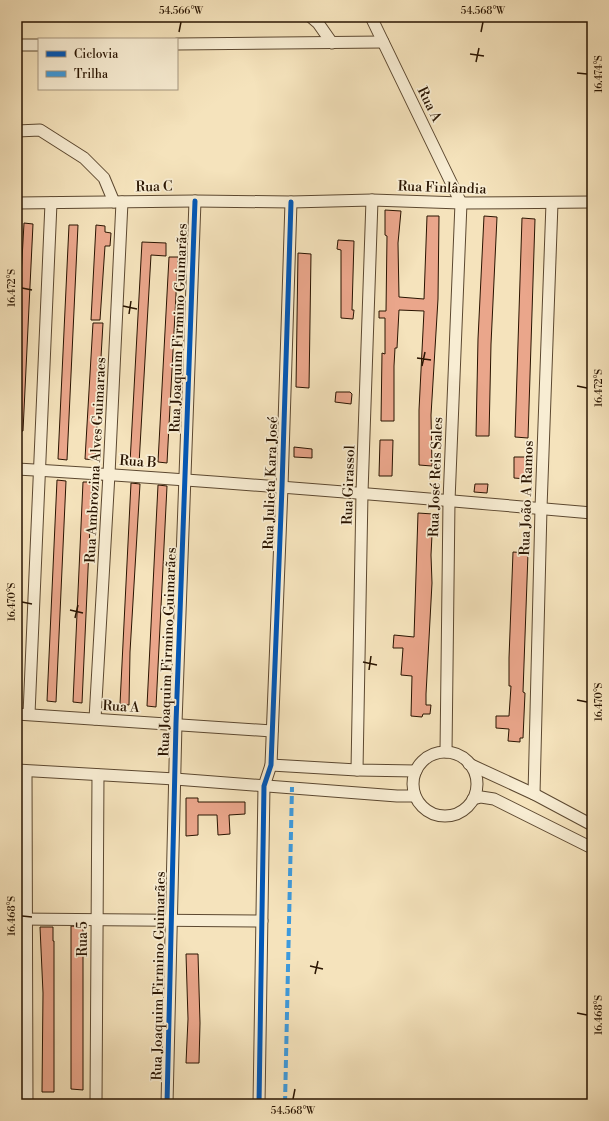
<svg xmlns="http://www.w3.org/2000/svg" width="609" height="1121" viewBox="0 0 609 1121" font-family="'Libre Bodoni',serif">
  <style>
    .building { fill: #eaa68b; stroke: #291401 }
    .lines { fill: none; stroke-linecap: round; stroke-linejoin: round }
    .minor-casing { stroke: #5c4830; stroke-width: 13 }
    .minor { stroke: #f8edd3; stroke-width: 11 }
    .quiet { stroke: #3d9add; stroke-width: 4; stroke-dasharray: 8 4; stroke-linecap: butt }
    .cycleway-casing { stroke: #f8edd3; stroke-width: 8 }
    .cycleway { stroke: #0057b8; stroke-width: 5 }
    .ticks { fill: none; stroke: #291401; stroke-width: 1.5 }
    .labels { text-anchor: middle; stroke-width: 3.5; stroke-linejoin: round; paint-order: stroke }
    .street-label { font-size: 14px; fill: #291401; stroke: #f8edd3 }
    .neatline { fill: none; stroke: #291401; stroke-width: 1.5 }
    .ticks-label { font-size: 10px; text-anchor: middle; fill: #291401 }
  </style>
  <rect width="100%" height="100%" fill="#f5e3bc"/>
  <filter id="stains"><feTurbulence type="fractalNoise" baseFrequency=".005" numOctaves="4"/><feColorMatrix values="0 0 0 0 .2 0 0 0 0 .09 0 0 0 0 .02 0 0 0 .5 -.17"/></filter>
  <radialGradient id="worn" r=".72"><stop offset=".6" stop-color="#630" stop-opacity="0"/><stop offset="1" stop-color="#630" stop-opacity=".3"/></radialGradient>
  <g class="building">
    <polygon points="385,210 401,211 398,243 399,297 424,299 427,216 439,216 438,299 431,415 432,466 419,465 419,410 424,311 399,310 397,348 395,348 394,366 394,421 381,421 382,353 385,354 385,318 379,318 379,311 386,311 387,236 385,235"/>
    <polygon points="484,216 497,217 491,344 489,436 476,436 478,339"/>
    <polygon points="522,218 535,219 528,438 515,437"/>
    <polygon points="24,223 33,224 23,431 17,431 17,349"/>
    <polygon points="69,225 78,225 67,460 58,459"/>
    <polygon points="96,225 105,226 105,232 111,233 110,246 105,246 100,320 91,320"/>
    <polygon points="338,240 354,241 352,310 354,310 353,319 341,318 341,250 337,249"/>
    <polygon points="142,242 166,243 166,256 151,255 139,464 130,463"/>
    <polygon points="298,253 311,254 309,388 296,387"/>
    <polygon points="169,257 178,257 167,463 158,462"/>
    <polygon points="93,323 103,323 95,460 85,459"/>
    <polygon points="336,392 350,392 352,394 351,404 335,402"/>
    <polygon points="380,440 393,440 392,476 379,476"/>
    <polygon points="294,447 312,449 312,458 294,457"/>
    <polygon points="514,457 527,457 527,479 514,478"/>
    <polygon points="57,480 66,481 56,702 47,701"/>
    <polygon points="83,482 92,482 82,703 73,702"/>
    <polygon points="131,483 140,484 130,652 129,705 120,704"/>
    <polygon points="475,484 488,484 487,493 474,492"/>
    <polygon points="158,485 167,486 156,707 147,706"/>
    <polygon points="418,513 433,514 431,555 432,583 426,694 426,705 431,705 430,714 423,714 422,717 411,716 412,676 401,675 403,648 393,648 394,635 414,637"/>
    <polygon points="513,552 528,553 524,664 523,692 525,693 523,738 520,738 520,742 508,741 509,729 496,728 496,716 509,716 511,686 509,686 509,658"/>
    <polygon points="186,798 198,798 198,802 245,802 245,814 229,815 230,834 218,835 217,815 198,815 198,835 186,836"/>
    <polygon points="71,926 83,927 83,1090 71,1089"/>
    <polygon points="40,927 53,927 53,941 54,941 54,1092 42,1092 43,993"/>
    <polygon points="186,954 198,954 200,1023 199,1063 186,1063 188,1019"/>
  </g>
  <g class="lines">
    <defs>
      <g id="minor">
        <polyline points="311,17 318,23 332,43"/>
        <polyline points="371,17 461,203 449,501 446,752"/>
        <polyline points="177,44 383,42"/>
        <polyline points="17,45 39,45"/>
        <polyline points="17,131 40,130 84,158 104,178 114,202"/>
        <polyline points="17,203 195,201 291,202 372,200 461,203 592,202"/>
        <path d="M 17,469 C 209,480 400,496 592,513"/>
        <polyline points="17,714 272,731"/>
        <polyline points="29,714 51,203"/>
        <polyline points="95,719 109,474 122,202"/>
        <circle cx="445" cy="784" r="32"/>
        <polyline points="469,764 534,794 592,825"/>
        <polyline points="271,765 357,770 416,771"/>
        <polyline points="17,770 175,779 397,796 415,796"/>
        <polyline points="357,770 362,493 372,200"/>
        <polyline points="26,771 27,1104"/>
        <polyline points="534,794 541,508 552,203"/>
        <polyline points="473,799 481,797 494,799 592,848"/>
        <polyline points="17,919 262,921"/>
        <polyline points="96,1104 98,775"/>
        <polyline points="167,1104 176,723 195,201"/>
        <polyline points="259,1104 264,786 271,765 282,487 291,202"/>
      </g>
    </defs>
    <use href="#minor" class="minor-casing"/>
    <use href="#minor" class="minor"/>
    <polyline class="quiet" points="285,1104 292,787"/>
    <defs>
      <g id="cycleway">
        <polyline points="167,1104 176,723 195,201"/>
        <polyline points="259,1104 264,786 271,765 282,487 291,202"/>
      </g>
    </defs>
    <use href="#cycleway" class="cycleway-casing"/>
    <use href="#cycleway" class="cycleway"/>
  </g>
  <path class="ticks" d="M 179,32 L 181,22M 481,32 L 483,22M 470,54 L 484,56M 476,62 L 479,48M 577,73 L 587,74M 22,288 L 32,290M 123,306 L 137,309M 129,314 L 131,301M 417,358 L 431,360M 422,366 L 425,352M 577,386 L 587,388M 22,602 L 32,604M 70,610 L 83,613M 75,618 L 78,605M 363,662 L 377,665M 369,670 L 371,656M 577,700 L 587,702M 22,916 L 32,917M 310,966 L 323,969M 315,974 L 318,961M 577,1013 L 587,1015M 293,1099 L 295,1089"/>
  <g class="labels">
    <g class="street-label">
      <text transform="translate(430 104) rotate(64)" y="5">Rua A</text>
      <text transform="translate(154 186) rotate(-1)" y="5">Rua C</text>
      <text transform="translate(442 187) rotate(2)" y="5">Rua Finlândia</text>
      <text transform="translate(178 328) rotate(-88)" y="5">Rua Joaquim Firmino Guimarães</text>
      <text transform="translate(95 460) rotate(-87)" y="5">Rua Ambrozina Alves Guimaraes</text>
      <text transform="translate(138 461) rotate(4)" y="5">Rua B</text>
      <text transform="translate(435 477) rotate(-88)" y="5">Rua José Reis Sales</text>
      <text transform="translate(270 483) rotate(-88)" y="5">Rua Julieta Kara José</text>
      <text transform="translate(348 485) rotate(-88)" y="5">Rua Girassol</text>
      <text transform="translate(526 498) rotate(-88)" y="5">Rua João A Ramos</text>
      <text transform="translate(167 652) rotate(-88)" y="5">Rua Joaquim Firmino Guimarães</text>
      <text transform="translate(121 706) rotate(3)" y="5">Rua A</text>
      <text transform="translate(82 939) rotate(-90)" y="5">Rua 5</text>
      <text transform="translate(158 976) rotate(-89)" y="5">Rua Joaquim Firmino Guimarães</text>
    </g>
  </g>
  <rect width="609" height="1121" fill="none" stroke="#f5e3bc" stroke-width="44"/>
  <rect x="38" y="38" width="140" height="52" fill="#f8edd3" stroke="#a5967f"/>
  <rect x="46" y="51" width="20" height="6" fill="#0057b8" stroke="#a5967f"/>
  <text x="74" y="58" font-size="12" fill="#291401">Ciclovia</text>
  <rect x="46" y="71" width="20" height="6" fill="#3d9add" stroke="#a5967f"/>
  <text x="74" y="78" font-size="12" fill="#291401">Trilha</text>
  <rect x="22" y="22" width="565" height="1077" class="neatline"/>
  <g class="ticks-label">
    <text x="181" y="14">54.566°W</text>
    <text x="483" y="14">54.568°W</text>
    <text transform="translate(598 74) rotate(-90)" y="4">16.474°S</text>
    <text transform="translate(11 288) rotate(-90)" y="4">16.472°S</text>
    <text transform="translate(598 388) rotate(-90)" y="4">16.472°S</text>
    <text transform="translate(11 602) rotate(-90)" y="4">16.470°S</text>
    <text transform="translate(598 702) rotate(-90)" y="4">16.470°S</text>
    <text transform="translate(11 916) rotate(-90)" y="4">16.468°S</text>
    <text transform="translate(598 1015) rotate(-90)" y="4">16.468°S</text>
    <text x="293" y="1114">54.568°W</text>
  </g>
  <rect width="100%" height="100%" filter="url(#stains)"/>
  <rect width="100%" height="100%" fill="url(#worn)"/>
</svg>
